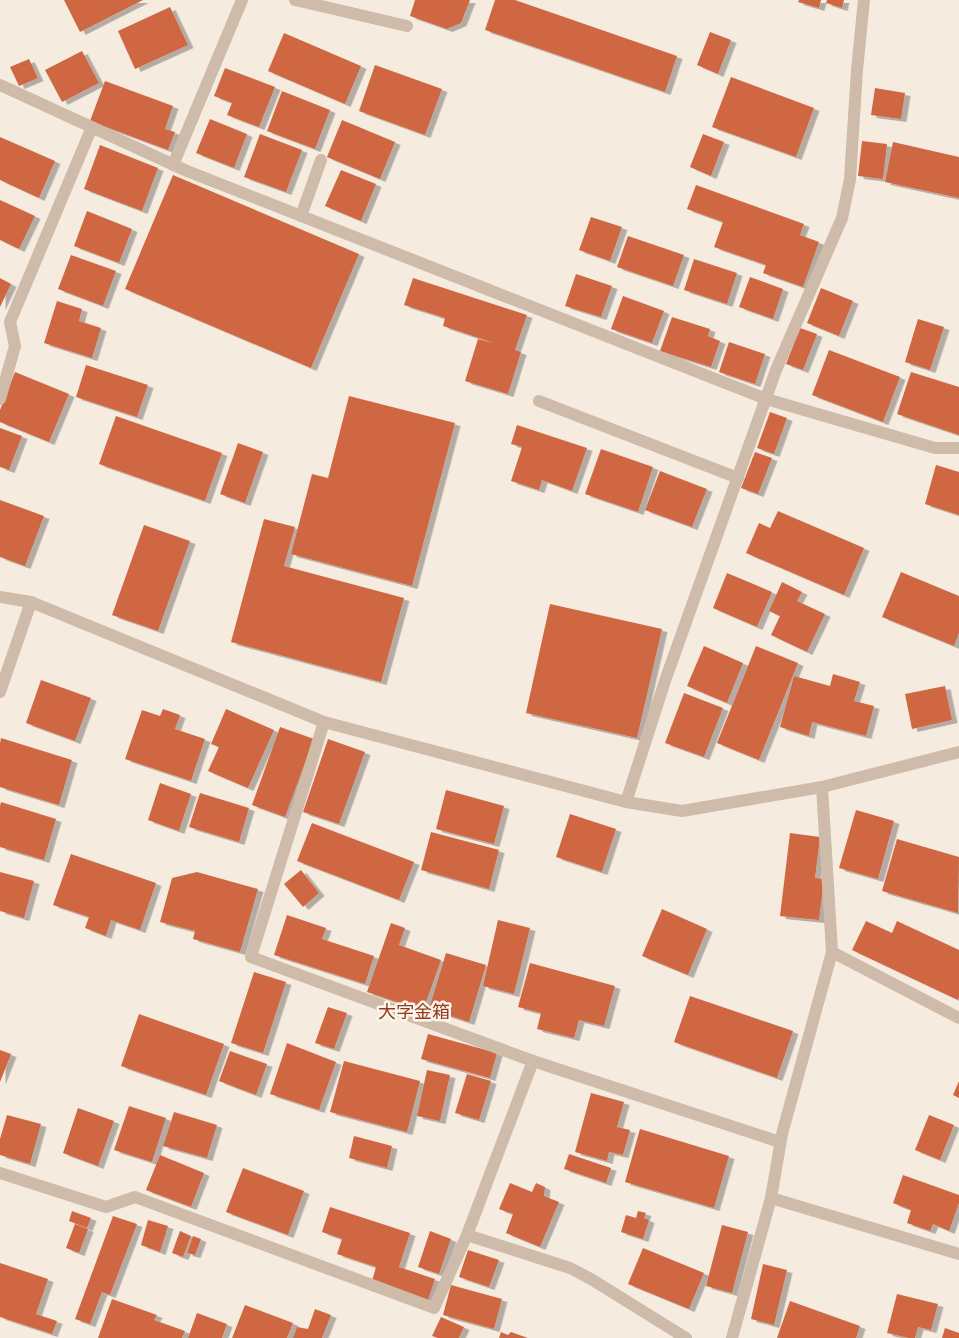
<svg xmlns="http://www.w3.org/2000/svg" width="959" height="1338" viewBox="0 0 959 1338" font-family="Inter,'Noto Sans JP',sans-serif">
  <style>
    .building { fill: #cf6843; filter: url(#shadow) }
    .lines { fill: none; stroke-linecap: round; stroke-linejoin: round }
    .service { stroke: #cebba9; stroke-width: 12 }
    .minor { stroke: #cebba9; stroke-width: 12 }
    .tertiary { stroke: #cebba9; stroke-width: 12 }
    .labels { text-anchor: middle; stroke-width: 5; stroke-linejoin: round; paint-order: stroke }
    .quarter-label { font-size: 18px; fill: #913a1c; stroke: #fcf5ec }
  </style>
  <defs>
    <filter id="shadow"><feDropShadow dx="5.5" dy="3" stdDeviation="0" flood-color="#0004"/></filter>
  </defs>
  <rect width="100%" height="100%" fill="#f5ebdf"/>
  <g class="building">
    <polygon points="64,0 143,0 80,32"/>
    <polygon points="415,0 470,0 461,23 447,29 410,16"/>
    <polygon points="495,0 515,0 677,56 665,92 485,30"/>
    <polygon points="799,0 821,0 819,8 798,2"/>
    <polygon points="827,0 844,0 842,8 826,3"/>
    <polygon points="170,7 188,45 135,69 118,31"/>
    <polygon points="710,32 731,40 718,74 697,65"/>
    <polygon points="284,33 361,66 345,104 268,71"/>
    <polygon points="82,51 99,83 62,102 45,70"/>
    <polygon points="29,59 38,78 19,86 10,67"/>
    <polygon points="375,65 442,89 425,135 359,111"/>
    <polygon points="225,68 275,87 259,127 227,115 232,103 214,96"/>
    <polygon points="731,77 814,108 796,157 712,127"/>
    <polygon points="105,81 173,106 165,129 175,132 168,150 90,121"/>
    <polygon points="875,88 905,93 901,119 871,115"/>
    <polygon points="282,91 330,110 315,149 267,131"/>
    <polygon points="210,119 247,134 234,168 196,153"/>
    <polygon points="342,120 395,142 380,179 327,157"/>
    <polygon points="260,134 302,150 286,192 244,177"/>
    <polygon points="703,134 724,142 711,176 690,167"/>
    <polygon points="0,137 55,161 39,198 0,180"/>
    <polygon points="862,141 887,144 883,179 858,176"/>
    <polygon points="893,142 959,157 959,198 885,182"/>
    <polygon points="100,145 158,168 142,211 84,189"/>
    <polygon points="341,170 376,184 361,221 325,206"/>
    <polygon points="173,175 359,254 311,368 125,289"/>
    <polygon points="696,185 804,224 800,235 819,242 803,287 763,273 766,265 714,247 723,222 687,209"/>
    <polygon points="0,200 35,216 19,249 0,240"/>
    <polygon points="87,211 132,229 119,263 74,246"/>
    <polygon points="591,217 622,227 610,261 579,250"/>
    <polygon points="628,236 684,255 673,286 617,267"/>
    <polygon points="71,255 116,271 103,306 58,289"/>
    <polygon points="694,259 737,273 727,304 684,290"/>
    <polygon points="576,274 612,286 601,317 565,306"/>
    <polygon points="750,277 783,289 773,319 739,307"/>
    <polygon points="0,278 11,284 0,307"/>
    <polygon points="413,278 527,315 515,350 521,352 508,394 465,381 478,339 494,343 443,326 445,318 404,305"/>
    <polygon points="821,288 853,301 839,336 807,323"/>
    <polygon points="623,296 664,311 652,343 611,329"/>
    <polygon points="57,301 82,309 79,321 101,328 92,358 44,343"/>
    <polygon points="672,317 710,329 708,336 720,341 711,367 660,351"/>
    <polygon points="918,319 944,327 930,370 905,362"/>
    <polygon points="800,328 817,334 803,370 786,364"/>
    <polygon points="729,342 765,354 755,384 719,372"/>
    <polygon points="829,350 900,377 883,422 812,395"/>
    <polygon points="86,365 148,385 137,417 76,397"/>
    <polygon points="15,372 69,394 49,442 0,422 0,410"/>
    <polygon points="911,372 959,387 959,435 897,414"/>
    <polygon points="349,396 455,423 412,586 291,554 312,474 328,478"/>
    <polygon points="770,412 787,418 774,454 757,448"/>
    <polygon points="116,416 222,453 205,501 99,464"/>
    <polygon points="517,425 587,448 572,491 542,480 539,490 511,481 522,447 511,444"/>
    <polygon points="0,428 22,436 9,470 0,467"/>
    <polygon points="238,443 263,452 245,503 220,494"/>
    <polygon points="601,449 653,467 638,512 585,494"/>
    <polygon points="755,452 772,458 758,494 741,488"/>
    <polygon points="936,465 959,472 959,515 925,504"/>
    <polygon points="660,471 707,489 692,527 645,510"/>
    <polygon points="0,500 44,516 25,566 0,557"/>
    <polygon points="778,511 864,548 844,595 746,553 759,523 770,528"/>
    <polygon points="264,519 295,527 284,566 404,598 381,682 231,642"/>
    <polygon points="144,525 190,541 158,631 112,615"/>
    <polygon points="901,572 959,596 959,633 954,646 882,617"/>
    <polygon points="727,573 772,592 757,627 713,608"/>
    <polygon points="782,582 802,592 797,601 825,614 807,652 771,635 780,616 769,611"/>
    <polygon points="550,604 662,629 637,738 526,713"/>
    <polygon points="704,646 743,663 727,703 687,686"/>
    <polygon points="756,646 798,663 759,760 717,743"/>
    <polygon points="833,674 860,682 854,701 874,706 866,736 812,722 809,736 780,727 794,676 830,686"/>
    <polygon points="41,680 91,698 75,741 26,723"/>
    <polygon points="945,686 952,720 912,729 905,694"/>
    <polygon points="684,693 723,708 704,757 665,743"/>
    <polygon points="163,709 180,715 175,729 205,739 191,781 125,759 142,710 160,716"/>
    <polygon points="226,709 274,730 248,788 208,771 219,747 211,744"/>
    <polygon points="280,727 314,739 285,817 252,805"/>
    <polygon points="1,738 72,760 59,805 0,787 0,743"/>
    <polygon points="328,739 365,752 339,824 303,812"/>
    <polygon points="160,783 191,794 179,831 148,820"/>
    <polygon points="446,790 504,806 494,844 436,829"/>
    <polygon points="200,793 249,808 239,842 189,827"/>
    <polygon points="1,802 56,819 44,860 0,847 0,806"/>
    <polygon points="856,810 894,821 878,879 839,868"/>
    <polygon points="570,814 616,829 602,872 556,857"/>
    <polygon points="312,823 414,862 399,900 297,861"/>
    <polygon points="431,832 499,850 489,889 421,870"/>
    <polygon points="790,833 820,837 815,878 824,879 819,920 780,916"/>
    <polygon points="897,839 959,857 958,913 882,891"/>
    <polygon points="71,854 156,883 140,930 111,920 106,936 85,928 89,917 53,905"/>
    <polygon points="301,870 319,893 303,907 284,884"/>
    <polygon points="0,872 34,881 24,918 0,911"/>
    <polygon points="197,872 258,889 240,952 193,939 195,931 160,922 172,878"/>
    <polygon points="662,909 707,929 688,975 642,956"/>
    <polygon points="287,915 326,928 322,939 374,956 365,984 274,955"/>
    <polygon points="498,920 530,928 514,994 483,986"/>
    <polygon points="866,921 892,933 897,921 959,950 959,997 958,1000 852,950"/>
    <polygon points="391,923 405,928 399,945 441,960 423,1011 367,992"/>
    <polygon points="446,953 486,965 469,1022 429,1009"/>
    <polygon points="530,963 615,986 604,1026 579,1020 574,1038 537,1029 541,1013 518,1007"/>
    <polygon points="254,972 286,982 263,1053 231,1043"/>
    <polygon points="690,996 793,1031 777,1078 674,1042"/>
    <polygon points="328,1007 347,1013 334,1049 315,1043"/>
    <polygon points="139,1014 224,1044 206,1095 121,1066"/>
    <polygon points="428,1034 497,1053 490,1078 421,1059"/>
    <polygon points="287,1043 336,1062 319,1110 270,1094"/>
    <polygon points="0,1050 11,1054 0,1082"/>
    <polygon points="230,1051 267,1064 256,1095 219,1081"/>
    <polygon points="344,1061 420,1081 407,1132 330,1112"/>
    <polygon points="427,1070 450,1075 440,1121 417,1116"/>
    <polygon points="467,1074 491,1081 479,1120 455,1113"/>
    <polygon points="959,1081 959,1098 953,1095"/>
    <polygon points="591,1093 624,1102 617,1127 630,1130 623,1155 609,1152 607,1161 575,1152"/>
    <polygon points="129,1106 166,1118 152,1162 114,1150"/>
    <polygon points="78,1108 114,1121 98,1166 63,1153"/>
    <polygon points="174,1112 217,1125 207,1158 163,1146"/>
    <polygon points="7,1115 41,1124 30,1164 0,1155 0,1139"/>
    <polygon points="929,1115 954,1125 940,1160 915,1150"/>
    <polygon points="640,1129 729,1156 714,1208 625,1182"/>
    <polygon points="354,1136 392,1146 387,1168 349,1158"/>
    <polygon points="569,1154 611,1168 606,1183 564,1169"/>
    <polygon points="160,1155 204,1173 191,1207 146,1190"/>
    <polygon points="243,1168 304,1191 288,1235 226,1212"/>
    <polygon points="903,1175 959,1195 959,1203 949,1231 933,1224 930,1231 907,1223 911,1210 893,1203"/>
    <polygon points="510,1183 532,1192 536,1183 545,1187 544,1196 559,1202 540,1247 506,1233 513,1214 499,1209"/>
    <polygon points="330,1207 410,1233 399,1267 435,1279 428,1300 372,1281 376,1267 337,1254 342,1239 322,1232"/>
    <polygon points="72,1211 91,1218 87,1228 69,1221"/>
    <polygon points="638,1211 646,1213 644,1218 649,1220 643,1239 621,1232 626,1215 636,1218"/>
    <polygon points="113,1216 137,1224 110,1295 102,1292 90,1324 75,1319"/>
    <polygon points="148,1220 168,1226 160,1252 141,1245"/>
    <polygon points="75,1224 88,1229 79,1253 66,1248"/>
    <polygon points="722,1225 748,1232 732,1293 706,1286"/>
    <polygon points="180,1231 191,1236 183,1257 172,1253"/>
    <polygon points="430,1231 451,1239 439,1274 418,1267"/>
    <polygon points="193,1236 201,1239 195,1255 187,1253"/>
    <polygon points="643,1248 704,1273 689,1309 628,1284"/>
    <polygon points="468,1250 499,1260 489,1287 459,1277"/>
    <polygon points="0,1263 48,1279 36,1314 57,1321 52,1334 0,1317"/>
    <polygon points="763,1264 787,1270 774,1325 751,1319"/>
    <polygon points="451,1285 502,1299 494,1329 443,1315"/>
    <polygon points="897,1294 938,1304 931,1330 918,1327 915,1338 909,1338 887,1333"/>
    <polygon points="112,1299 157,1315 154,1320 185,1331 182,1338 98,1338"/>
    <polygon points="790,1301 860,1326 856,1338 777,1338"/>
    <polygon points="245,1305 293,1323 287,1338 232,1338"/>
    <polygon points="315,1309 331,1315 322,1338 293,1338 297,1327 308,1329"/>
    <polygon points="197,1313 227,1324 222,1338 188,1338"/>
    <polygon points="441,1317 464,1327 459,1338 438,1338 432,1336"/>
    <polygon points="945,1328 959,1333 959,1338 942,1338"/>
    <polygon points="501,1332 508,1335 511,1332 528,1338 499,1338"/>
  </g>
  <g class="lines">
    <g class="service">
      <polyline points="539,401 738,478"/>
      <polyline points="0,692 31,602"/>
    </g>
    <g class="minor">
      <polyline points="295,0 407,26"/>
      <polyline points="0,85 187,171 766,399 935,448 959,448"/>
      <polyline points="173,165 242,0"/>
      <polyline points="301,216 321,160"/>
      <polyline points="0,399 15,346 10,322 92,127"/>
      <polyline points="324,722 251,957 533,1061 780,1142"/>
      <polyline points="626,802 666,678 776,370 842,218 850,179 857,70 864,0"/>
      <polyline points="832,952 959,1018"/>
      <polyline points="0,1173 106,1207 135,1197 434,1308 467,1235 533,1061"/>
      <polyline points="771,1198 959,1254"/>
      <polyline points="467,1235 570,1268 591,1279 686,1338"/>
      <polyline points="732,1338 771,1198 782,1134 832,952 822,787"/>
    </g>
    <polyline class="tertiary" points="0,597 31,602 324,722 626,802 682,811 822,787 959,752"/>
  </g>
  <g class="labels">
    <g class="quarter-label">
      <text x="414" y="1018">大字金箱</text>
    </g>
  </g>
</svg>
